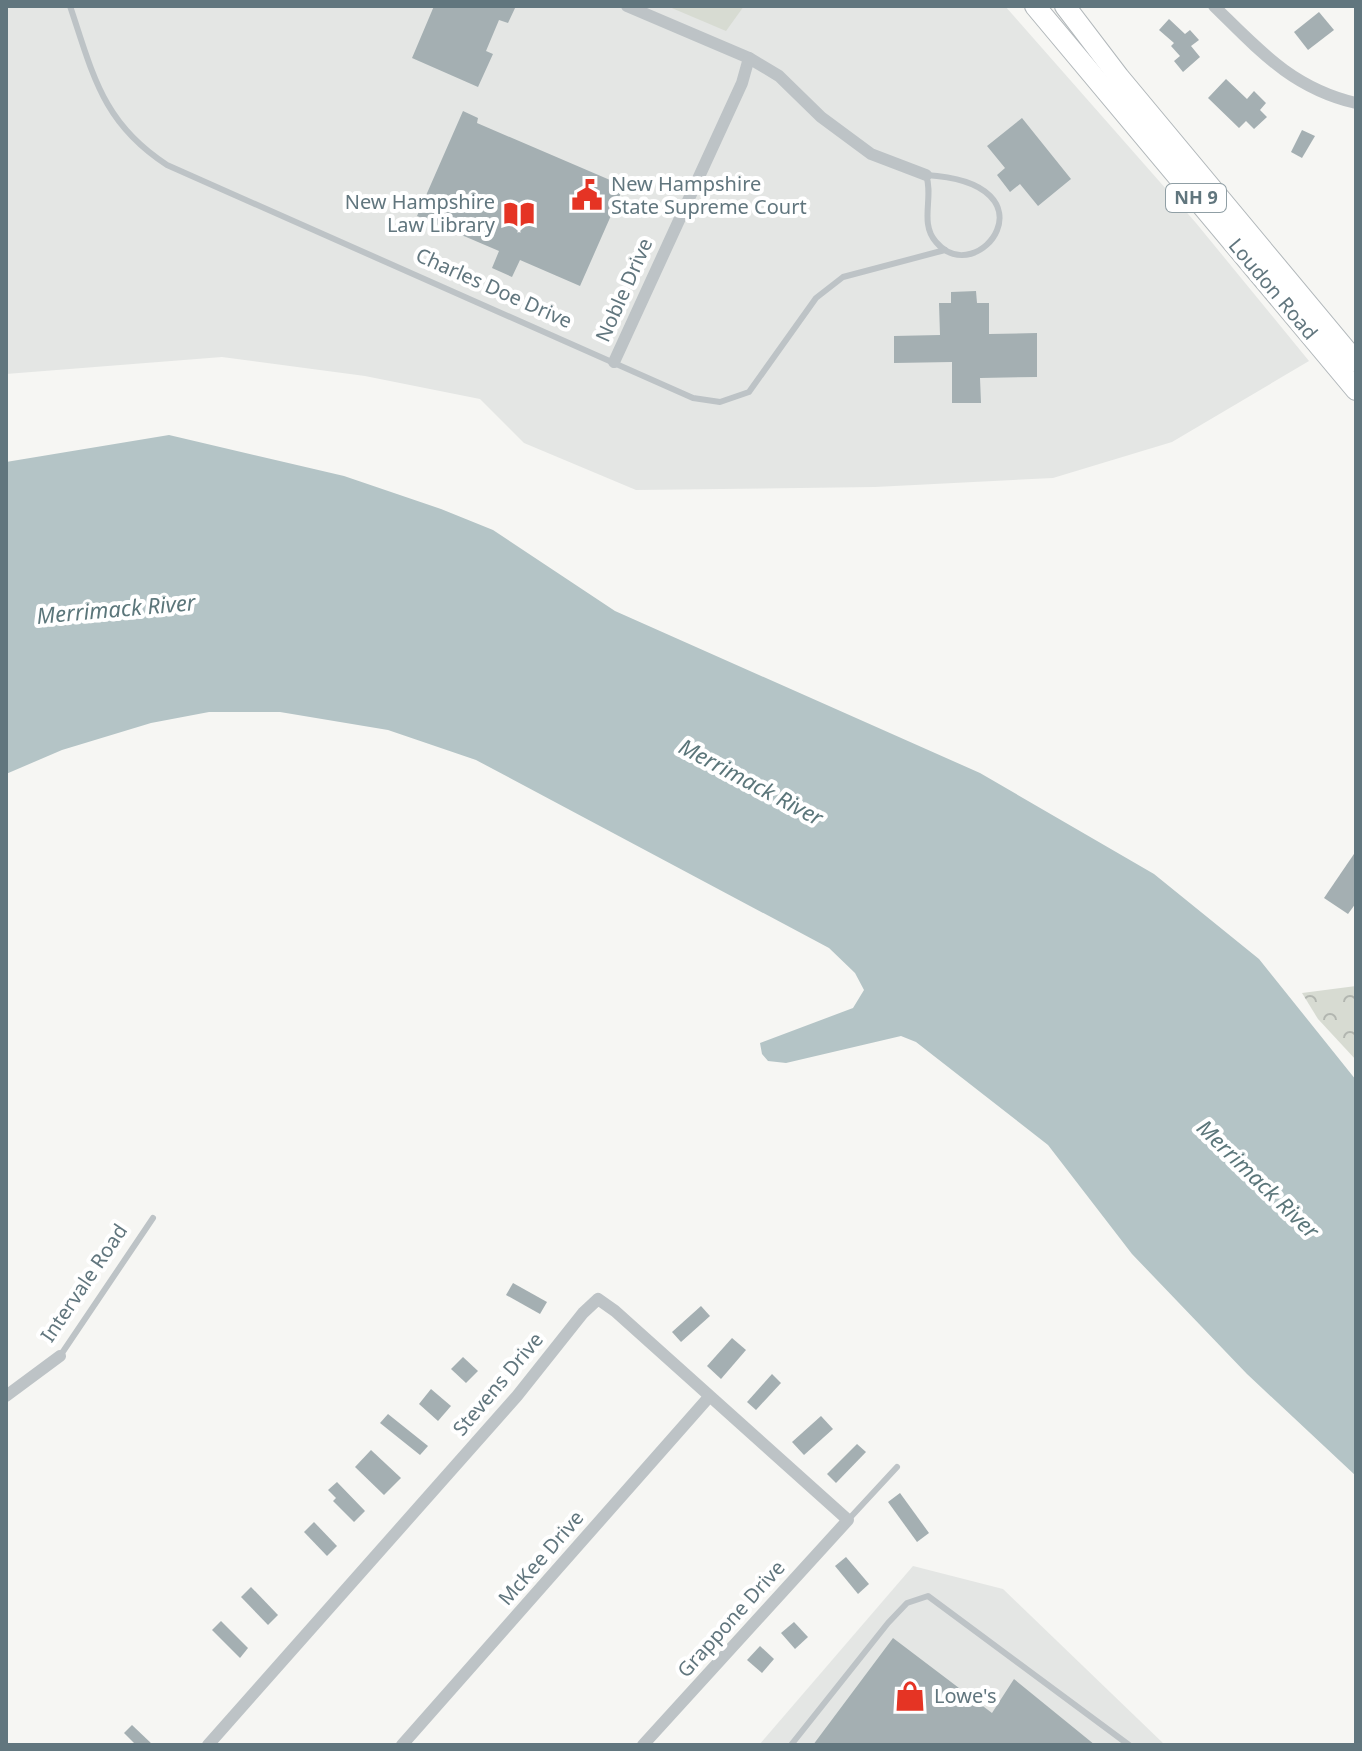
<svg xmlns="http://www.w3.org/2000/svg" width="1362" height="1751" viewBox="0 0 1362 1751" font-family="'Noto Sans',sans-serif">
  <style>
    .built { fill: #e4e6e4 }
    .green { fill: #d7dbd2 }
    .park { fill: url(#park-crowns) }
    .water { fill: #b4c4c6 }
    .building { fill: #a4afb2 }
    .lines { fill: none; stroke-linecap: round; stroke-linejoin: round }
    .primary-casing { stroke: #b1b7ba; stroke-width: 22 }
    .service { stroke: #bdc3c6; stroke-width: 6 }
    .minor { stroke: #bdc3c6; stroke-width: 12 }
    .primary { stroke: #fff; stroke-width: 20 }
    .labels { text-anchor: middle; stroke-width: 8; stroke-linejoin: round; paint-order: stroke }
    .shield { fill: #fff; stroke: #909fa5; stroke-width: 2 }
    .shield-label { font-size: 18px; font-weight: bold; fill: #61767e }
    .poi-label { font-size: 20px; fill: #61767e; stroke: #fff; text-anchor: start }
    .street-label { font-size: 20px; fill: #61767e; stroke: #fff }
    .water-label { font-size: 22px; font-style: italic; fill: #5b767a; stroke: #fff }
  </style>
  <defs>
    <pattern id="park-crowns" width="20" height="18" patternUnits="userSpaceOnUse" patternTransform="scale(2)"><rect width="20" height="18" fill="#d7dbd2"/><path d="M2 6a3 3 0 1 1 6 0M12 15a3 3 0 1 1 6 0" fill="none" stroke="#b2b6b0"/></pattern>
  </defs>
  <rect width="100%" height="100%" fill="#f6f6f3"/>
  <g class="built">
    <polygon points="6,6 1005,6 1196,223 1309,361 1172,442 1053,478 875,487 636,490 524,443 480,399 365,376 222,357 6,374"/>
    <polygon points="913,1566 1003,1589 1165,1745 759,1745"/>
  </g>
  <polygon class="green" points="667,6 744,6 726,31"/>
  <polygon class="park" points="1356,986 1356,1060 1318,1019 1302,993"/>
  <polygon class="water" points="169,435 344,476 441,509 493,530 615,611 980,773 1154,874 1259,959 1356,1080 1356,1476 1247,1374 1132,1254 1048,1145 916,1042 901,1036 786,1063 768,1061 762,1054 760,1043 853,1008 864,990 855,973 829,948 476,760 388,730 280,712 209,712 151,723 62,750 6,774 6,462"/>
  <g class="building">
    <polygon points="434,6 516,6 508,23 499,20 486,51 493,54 478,87 412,58"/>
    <polygon points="1319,12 1334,30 1308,50 1294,32"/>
    <polygon points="1169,19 1185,34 1190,30 1199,40 1191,46 1200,57 1183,72 1174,61 1180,56 1171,46 1174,43 1159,30"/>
    <polygon points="1226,79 1247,99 1254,91 1266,103 1260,110 1267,117 1254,129 1246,121 1239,128 1208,98"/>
    <polygon points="463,111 478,118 477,123 624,186 580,286 520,260 512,277 492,268 499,251 417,216"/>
    <polygon points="1022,118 1071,179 1038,206 1020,184 1010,192 997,175 1005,168 987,146"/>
    <polygon points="1302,130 1315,136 1302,158 1291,152"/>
    <polygon points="976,291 977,303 989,303 989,334 1037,333 1037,377 980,378 981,403 952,403 952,362 894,363 894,336 940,335 939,303 951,303 951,292"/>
    <polygon points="1356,851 1356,903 1348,914 1324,898"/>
    <polygon points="513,1283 547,1302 540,1314 506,1295"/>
    <polygon points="701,1306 710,1316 681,1342 672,1332"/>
    <polygon points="732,1338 746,1350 721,1379 707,1366"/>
    <polygon points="463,1357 478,1371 466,1383 451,1369"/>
    <polygon points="772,1374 781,1383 756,1410 747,1402"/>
    <polygon points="431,1389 451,1406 438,1421 419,1404"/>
    <polygon points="388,1414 428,1446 420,1455 380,1423"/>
    <polygon points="821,1416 833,1429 804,1455 792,1442"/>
    <polygon points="857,1444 866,1452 836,1483 827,1474"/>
    <polygon points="371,1450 401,1478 384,1495 355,1467"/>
    <polygon points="337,1482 365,1511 354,1522 333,1501 336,1498 328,1490"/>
    <polygon points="900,1493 929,1533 917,1542 888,1502"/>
    <polygon points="314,1522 337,1546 327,1556 304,1532"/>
    <polygon points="846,1557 869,1584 858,1594 835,1566"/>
    <polygon points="251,1587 278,1615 268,1625 241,1597"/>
    <polygon points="221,1621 248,1648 240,1658 212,1630"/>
    <polygon points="794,1622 808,1637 795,1649 781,1633"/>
    <polygon points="893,1638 992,1713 1014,1679 1095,1745 813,1745"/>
    <polygon points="760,1646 774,1659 762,1673 747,1660"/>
    <polygon points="132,1725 153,1745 136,1745 124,1733"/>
  </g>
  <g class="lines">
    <defs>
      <g id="primary">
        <polyline points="1035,6 1356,390"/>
        <polyline points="1065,6 1119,77 1356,362"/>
      </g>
    </defs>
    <use href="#primary" class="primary-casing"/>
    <g class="service">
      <path d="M 70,6 C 93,74 102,123 167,165 L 693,398 L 720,402 L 749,392 L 816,298 L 843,277 L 945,250"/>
      <path d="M 926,175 C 1060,183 978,292 936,242 C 919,223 934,197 926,175 Z"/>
      <polyline points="60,1356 153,1218"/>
      <polyline points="848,1520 897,1467"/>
      <polyline points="791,1745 888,1623 907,1603 928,1596 1129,1745"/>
    </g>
    <g class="minor">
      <polyline points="627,6 749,58 779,76 821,117 871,154 926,175"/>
      <path d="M 1214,6 C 1259,50 1292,88 1356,103"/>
      <polyline points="614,362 742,83 749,58"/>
      <polyline points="6,1396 60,1356"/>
      <polyline points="208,1745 517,1396 583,1313 598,1299 615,1311 848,1520 643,1745"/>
      <polyline points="402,1745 709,1397"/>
    </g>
    <use href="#primary" class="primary"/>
  </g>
  <defs>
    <symbol id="civic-bare" viewBox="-9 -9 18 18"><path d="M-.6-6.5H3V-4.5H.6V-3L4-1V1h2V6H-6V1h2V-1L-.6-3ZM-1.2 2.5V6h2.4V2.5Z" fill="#e53424" stroke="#fff" stroke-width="2.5" paint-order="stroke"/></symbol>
    <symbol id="library-bare" viewBox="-9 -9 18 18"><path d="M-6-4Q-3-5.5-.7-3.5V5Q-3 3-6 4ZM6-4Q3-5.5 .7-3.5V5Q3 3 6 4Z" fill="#e53424" stroke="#fff" stroke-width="2.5" paint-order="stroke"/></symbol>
    <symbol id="shop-bare" viewBox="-9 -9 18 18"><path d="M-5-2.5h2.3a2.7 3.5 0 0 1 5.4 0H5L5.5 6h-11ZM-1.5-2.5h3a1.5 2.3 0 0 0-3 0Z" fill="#e53424" stroke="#fff" stroke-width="2.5" paint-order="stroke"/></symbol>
  </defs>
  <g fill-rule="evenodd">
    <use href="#civic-bare" x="565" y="173" width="44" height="44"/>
    <use href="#library-bare" x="497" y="192" width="44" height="44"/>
    <use href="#shop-bare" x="888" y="1674" width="44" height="44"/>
  </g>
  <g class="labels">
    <rect class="shield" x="1166" y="184" width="60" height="28" rx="6"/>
    <g class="shield-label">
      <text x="1196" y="204">NH 9</text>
    </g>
    <g class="poi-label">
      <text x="611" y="191">New Hampshire<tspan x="611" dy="23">State Supreme Court</tspan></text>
      <text x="495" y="209" text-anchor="end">New Hampshire<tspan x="495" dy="23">Law Library</tspan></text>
      <text x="934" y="1703">Lowe's</text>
    </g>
    <g class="street-label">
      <text transform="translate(494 288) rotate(24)" y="7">Charles Doe Drive</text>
      <text transform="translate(1273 289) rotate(50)" y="7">Loudon Road</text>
      <text transform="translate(624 290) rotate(-66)" y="7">Noble Drive</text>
      <text transform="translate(84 1283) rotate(-56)" y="7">Intervale Road</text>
      <text transform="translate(498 1384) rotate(-50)" y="7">Stevens Drive</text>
      <text transform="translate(541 1558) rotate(-49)" y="7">McKee Drive</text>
      <text transform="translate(731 1619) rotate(-48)" y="7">Grappone Drive</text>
    </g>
    <g class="water-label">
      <text transform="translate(116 609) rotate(-5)" y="8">Merrimack River</text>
      <text transform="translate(751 782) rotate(28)" y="8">Merrimack River</text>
      <text transform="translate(1258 1179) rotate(44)" y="8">Merrimack River</text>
    </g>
  </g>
  <rect width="1362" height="1751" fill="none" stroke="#61767e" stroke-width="16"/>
</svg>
